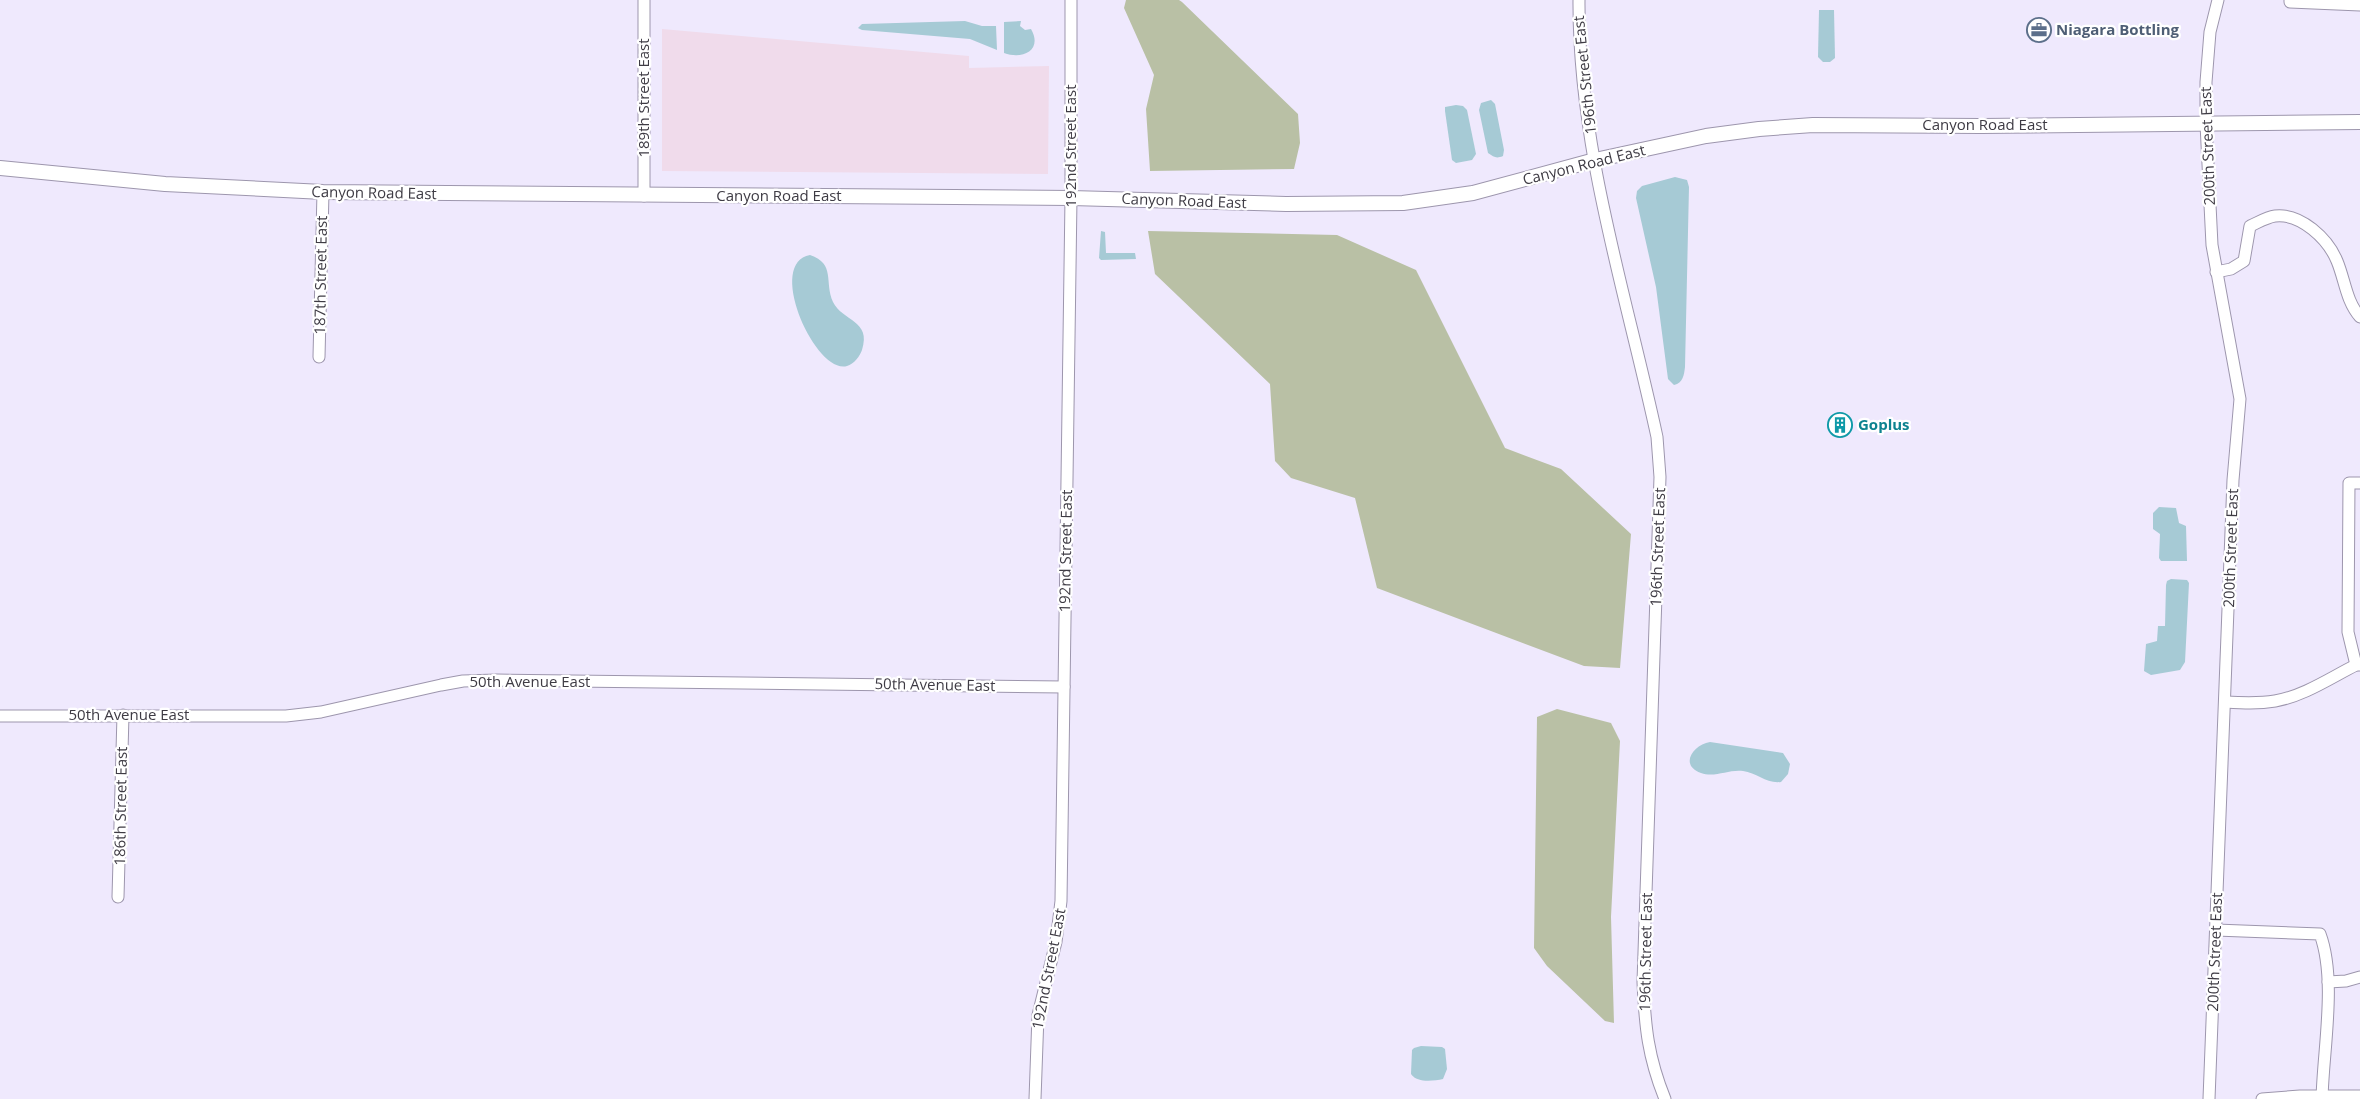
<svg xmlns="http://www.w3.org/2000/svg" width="2360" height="1099" viewBox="0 0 2360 1099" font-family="'Open Sans',sans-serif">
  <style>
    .commercial { fill: #f0dbeb }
    .green { fill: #b9c0a5 }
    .water { fill: #a6cad5 }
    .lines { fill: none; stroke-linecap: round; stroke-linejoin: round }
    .minor-casing { stroke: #9d96ad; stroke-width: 13 }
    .major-casing { stroke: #9d96ad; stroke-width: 16 }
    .minor { stroke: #fff; stroke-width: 11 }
    .major { stroke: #fff; stroke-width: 14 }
    .labels { text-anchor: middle; stroke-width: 4.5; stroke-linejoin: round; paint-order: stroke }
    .service-label { font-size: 15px; font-weight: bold; fill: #4e5e75; stroke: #fff; text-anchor: start }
    .street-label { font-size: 15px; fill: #3e3b44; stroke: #fff }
    .culture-label { font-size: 15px; font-weight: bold; fill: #0d838f; stroke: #fff; text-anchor: start }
  </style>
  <rect width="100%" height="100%" fill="#efe9fd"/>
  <polygon class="commercial" points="662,29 969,56 969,68 1049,66 1048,174 662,171"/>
  <g class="green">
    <polygon points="1126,0 1179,0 1182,2 1298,114 1300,143 1294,169 1150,171 1146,109 1154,75 1124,8"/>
    <polygon points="1148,231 1337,235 1416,270 1505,448 1561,469 1631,534 1620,668 1584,666 1377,588 1355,498 1291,478 1275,461 1270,384 1155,274"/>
    <polygon points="1557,709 1611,723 1620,741 1611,917 1614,1023 1605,1021 1547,966 1534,948 1537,717"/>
  </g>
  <g class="water">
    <polygon points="1819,10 1834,10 1835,58 1830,62 1823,62 1818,57"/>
    <polygon points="965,21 982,26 996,26 997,50 970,39 862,30 858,28 862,24"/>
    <path d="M 1021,21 L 1020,26 L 1025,30 L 1031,29 C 1043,50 1023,60 1004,53 L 1004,22 Z"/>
    <path d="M 1491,100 L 1495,104 L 1504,150 L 1503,156 C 1496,159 1494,157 1488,153 L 1479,110 L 1481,103 Z"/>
    <polygon points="1456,105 1463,106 1467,110 1476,154 1472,160 1456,163 1452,160 1445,111 1445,107"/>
    <path d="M 1675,177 L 1687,180 L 1689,187 L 1685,367 C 1684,375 1683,383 1674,385 L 1668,379 L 1656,287 L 1636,198 L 1637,191 L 1642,186 Z"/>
    <polygon points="1101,231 1105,232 1106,253 1135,253 1136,259 1101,260 1099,258"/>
    <path d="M 810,255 C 836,264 824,282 833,302 C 842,321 872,320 862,350 C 860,356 854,364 847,366 C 816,375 765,263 810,255 Z"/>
    <polygon points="2159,507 2176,508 2179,523 2186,526 2187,561 2161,561 2159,558 2160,534 2153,529 2153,513"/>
    <polygon points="2171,579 2187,580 2189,583 2185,662 2180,670 2151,675 2144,671 2146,644 2157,641 2158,626 2165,626 2166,585 2167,581"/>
    <path d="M 1710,742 L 1783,753 L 1790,764 L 1788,774 L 1781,782 C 1767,784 1757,773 1743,771 C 1729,769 1715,778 1701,773 C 1679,765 1693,745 1710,742 Z"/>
    <path d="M 1421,1046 L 1442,1047 L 1445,1049 L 1447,1069 L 1443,1079 C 1433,1081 1417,1083 1411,1074 L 1412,1050 L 1414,1048 Z"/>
  </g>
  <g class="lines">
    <defs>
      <g id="minor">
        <path d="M 1579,0 C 1578,148 1626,293 1657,437 L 1660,477 L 1643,982 C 1645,1027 1648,1057 1665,1099"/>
        <polyline points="2290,0 2290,2 2360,5"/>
        <polyline points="644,196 644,0"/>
        <path d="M 2216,272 L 2231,269 L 2244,261 L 2250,226 C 2257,223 2267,217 2275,216 C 2301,213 2328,239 2337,261 C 2345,280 2346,301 2360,317"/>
        <polyline points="319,357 323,192"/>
        <polyline points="2356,665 2348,632 2349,483 2360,483"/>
        <path d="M 2225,702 C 2242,703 2258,704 2275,701 C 2304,696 2330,678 2356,665 L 2360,665"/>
        <polyline points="0,716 286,716 321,712 441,685 463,681 497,680 1064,687"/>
        <polyline points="118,897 123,715"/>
        <path d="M 2216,930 L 2320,934 C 2337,980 2323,1050 2322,1099"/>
        <polyline points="2328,982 2346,981 2360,977"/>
        <polyline points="1035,1099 1038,1015 1056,942 1061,901 1071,198 1071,0"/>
        <polyline points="2209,1099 2233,480 2240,399 2212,245 2206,124 2206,82 2210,32 2218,0"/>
        <polyline points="2262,1099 2300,1096 2360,1096"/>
      </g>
      <polyline id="major" points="0,168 165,184 323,192 1071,198 1286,204 1403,203 1473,193 1595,160 1706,136 1759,129 1813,125 1981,126 2360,122"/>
    </defs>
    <use href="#minor" class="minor-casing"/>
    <use href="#major" class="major-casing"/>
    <use href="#minor" class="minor"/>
    <use href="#major" class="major"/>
  </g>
  <defs>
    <symbol id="office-ring" viewBox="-11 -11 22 22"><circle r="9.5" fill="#fff" stroke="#5c6f8a" stroke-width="1.5"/><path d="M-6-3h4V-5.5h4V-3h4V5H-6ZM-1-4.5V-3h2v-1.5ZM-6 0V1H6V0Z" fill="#5c6f8a"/></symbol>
    <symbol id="building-ring" viewBox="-11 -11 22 22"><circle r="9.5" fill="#fff" stroke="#0f9aa8" stroke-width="1.5"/><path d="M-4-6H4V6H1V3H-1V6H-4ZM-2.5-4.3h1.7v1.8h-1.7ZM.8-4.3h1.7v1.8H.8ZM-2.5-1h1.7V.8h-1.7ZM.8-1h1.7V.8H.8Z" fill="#0f9aa8"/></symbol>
  </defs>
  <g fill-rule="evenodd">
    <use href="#office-ring" x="2025" y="16" width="28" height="28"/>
    <use href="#building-ring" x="1826" y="411" width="28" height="28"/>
  </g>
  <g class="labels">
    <g class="service-label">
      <text x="2056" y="35">Niagara Bottling</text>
    </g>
    <g class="street-label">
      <text transform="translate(1585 75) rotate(-96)" y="5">196th Street East</text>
      <text transform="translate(644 98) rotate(-90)" y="5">189th Street East</text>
      <text x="1985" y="130">Canyon Road East</text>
      <text transform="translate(1071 146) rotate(-90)" y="5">192nd Street East</text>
      <text transform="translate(2208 146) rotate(-92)" y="5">200th Street East</text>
      <text transform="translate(1584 165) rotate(-14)" y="5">Canyon Road East</text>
      <text transform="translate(374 193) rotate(1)" y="5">Canyon Road East</text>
      <text x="779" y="201">Canyon Road East</text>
      <text transform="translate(1184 201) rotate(2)" y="5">Canyon Road East</text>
      <text transform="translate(321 275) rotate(-89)" y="5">187th Street East</text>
      <text transform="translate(1658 547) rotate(-88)" y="5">196th Street East</text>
      <text transform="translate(2231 548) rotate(-88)" y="5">200th Street East</text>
      <text transform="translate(1066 551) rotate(-89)" y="5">192nd Street East</text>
      <text x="530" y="687">50th Avenue East</text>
      <text transform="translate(935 685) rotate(1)" y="5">50th Avenue East</text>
      <text x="129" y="720">50th Avenue East</text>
      <text transform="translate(121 806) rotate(-89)" y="5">186th Street East</text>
      <text transform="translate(1646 952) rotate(-89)" y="5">196th Street East</text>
      <text transform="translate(2215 952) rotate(-88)" y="5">200th Street East</text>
      <text transform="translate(1049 969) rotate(-79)" y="5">192nd Street East</text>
    </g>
    <g class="culture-label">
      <text x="1858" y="430">Goplus</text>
    </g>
  </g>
</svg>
